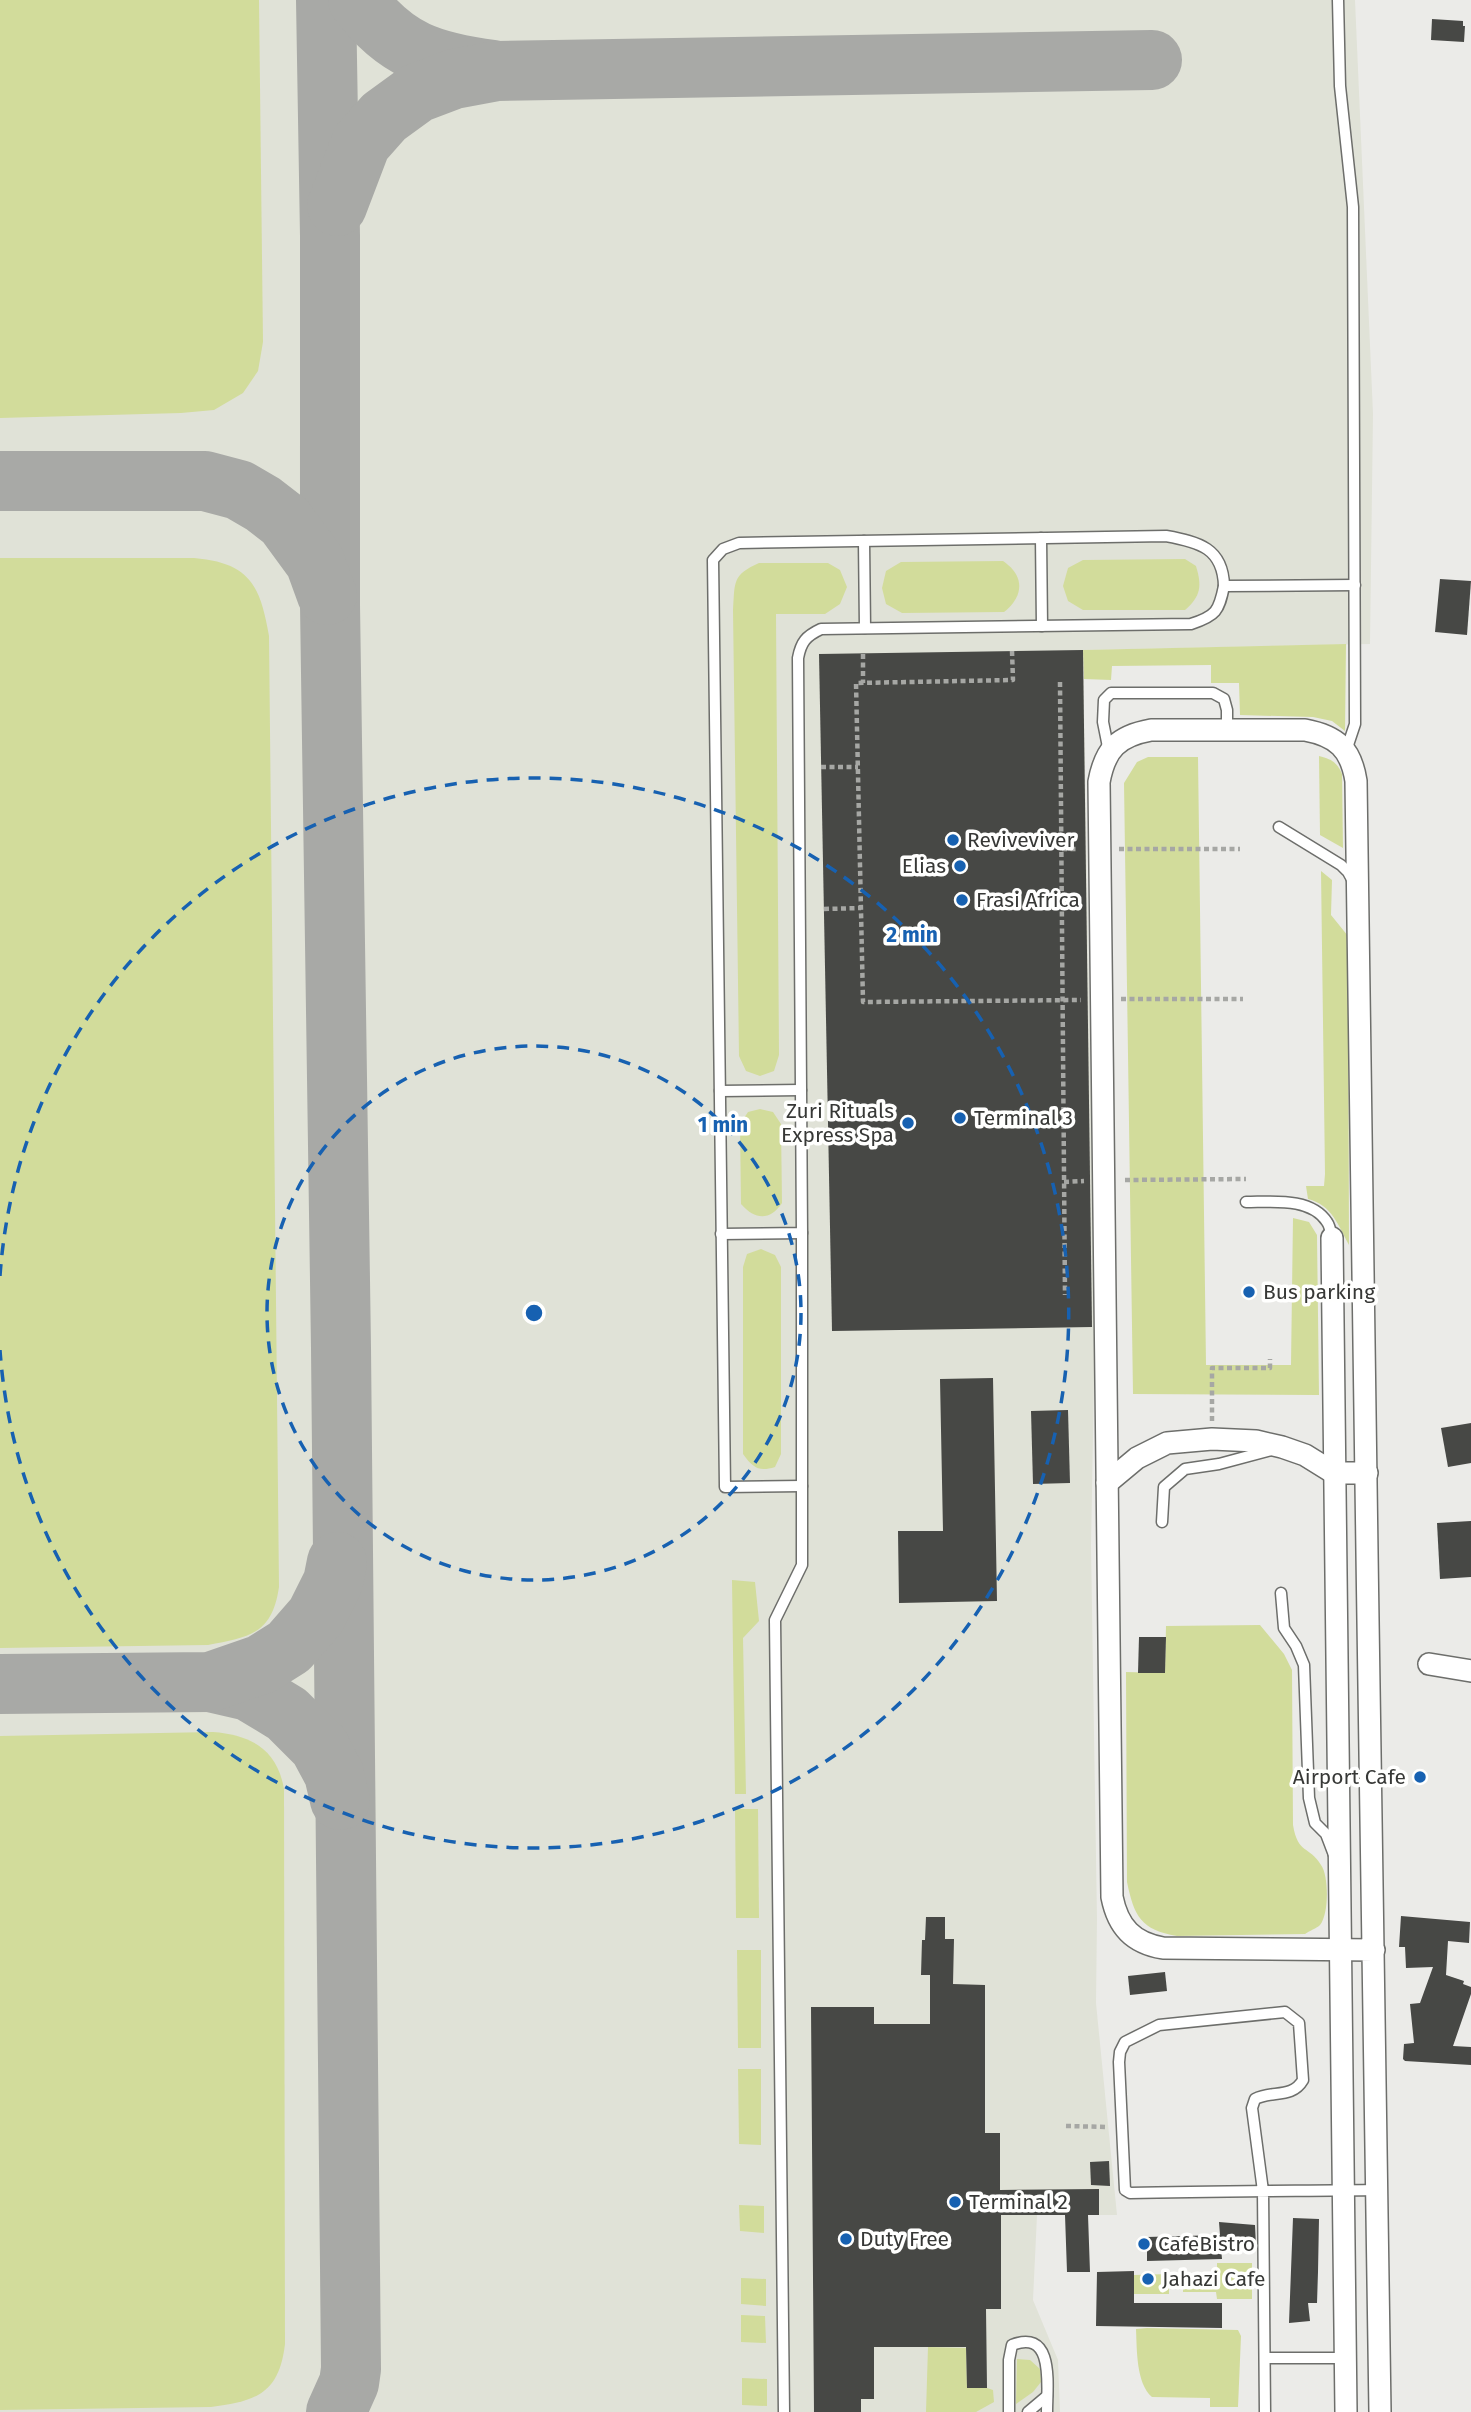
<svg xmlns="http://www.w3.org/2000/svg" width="1471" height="2412" viewBox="0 0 1471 2412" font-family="'Fira Sans',sans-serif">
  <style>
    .built { fill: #e0e2d7 }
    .green { fill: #d2dc9b }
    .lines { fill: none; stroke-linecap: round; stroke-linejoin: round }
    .taxiway { stroke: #a8a9a6; stroke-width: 60 }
    .building { fill: #474845 }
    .lane-casing { stroke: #6d6e6b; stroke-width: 13 }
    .street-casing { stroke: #6d6e6b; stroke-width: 24 }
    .path { stroke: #a6a7a4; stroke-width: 4.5; stroke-dasharray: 5 3.5; stroke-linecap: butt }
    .lane { stroke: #fff; stroke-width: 10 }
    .street { stroke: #fff; stroke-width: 21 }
    .ring { fill: none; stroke: #1761b1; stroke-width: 3.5; stroke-dasharray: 12 9 }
    .poi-dot { fill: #1761b1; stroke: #fffffe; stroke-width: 2.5 }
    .labels { text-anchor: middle; stroke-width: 7; stroke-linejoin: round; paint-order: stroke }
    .poi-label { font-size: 21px; fill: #373836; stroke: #fffffe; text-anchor: start }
    .centre { fill: #1761b1; stroke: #fffffe; stroke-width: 3.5 }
    .ring-label { font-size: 21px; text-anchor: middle; font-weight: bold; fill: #1761b1; stroke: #fffffe; stroke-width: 7; stroke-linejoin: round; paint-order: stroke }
  </style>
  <rect width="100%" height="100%" fill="#ebebe8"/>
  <polygon class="built" points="0,0 1355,0 1373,414 1370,644 1083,650 1095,1327 1091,1546 1097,1919 1096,2003 1117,2215 1037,2215 1033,2300 1058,2360 1060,2412 0,2412"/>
  <g class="green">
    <polygon points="0,0 259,0 263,342 258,371 243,393 214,410 181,413 0,418"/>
    <path d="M 0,558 L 194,558 C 250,563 260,585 269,636 L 279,1587 C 272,1634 250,1637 208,1645 L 0,1648 Z"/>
    <path d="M 1185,559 L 1196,566 C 1202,586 1201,596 1185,610 L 1083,610 L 1068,601 L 1063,586 L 1068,568 L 1083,560 Z"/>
    <path d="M 1003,561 C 1025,576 1024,596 1004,612 L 902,613 L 886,604 L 882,588 L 886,571 L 901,562 Z"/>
    <path d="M 759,563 L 828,563 L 840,570 L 847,587 L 840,604 L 825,614 L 776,614 L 779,1055 L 774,1071 L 760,1076 L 746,1071 L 739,1056 L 733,610 C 735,582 732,575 759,563 Z"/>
    <polygon points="1346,644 1345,731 1332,721 1313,717 1240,715 1239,683 1211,683 1211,665 1112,666 1111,680 1084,679 1083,650"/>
    <path d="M 1319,756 C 1331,759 1337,762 1342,774 L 1343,848 L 1320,835 Z"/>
    <polygon points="1148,757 1198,757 1206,1365 1291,1365 1293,1218 1309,1222 1317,1235 1319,1395 1133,1394 1124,783 1137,762"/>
    <path d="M 1321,871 L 1332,880 L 1331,915 L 1348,936 L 1349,1245 C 1338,1225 1332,1205 1308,1199 L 1306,1186 L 1324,1186 L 1325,1174 Z"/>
    <path d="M 760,1109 L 773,1112 L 781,1124 L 782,1203 C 770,1221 755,1220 741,1204 L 740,1124 L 748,1112 Z"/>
    <path d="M 761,1249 L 775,1255 L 781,1267 L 781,1454 L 775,1467 C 759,1472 753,1468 743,1454 L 743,1267 L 747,1254 Z"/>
    <polygon points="732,1580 755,1582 759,1621 743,1638 746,1794 735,1794"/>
    <path d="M 1260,1625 L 1284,1654 L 1292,1670 L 1293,1825 C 1298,1855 1309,1845 1321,1865 C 1329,1876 1329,1914 1320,1925 C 1317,1928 1309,1931 1305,1934 L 1177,1936 C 1141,1930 1134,1916 1127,1882 L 1126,1672 L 1165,1673 L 1166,1626 Z"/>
    <path d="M 213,1732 C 251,1735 277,1749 284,1789 L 285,2344 C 279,2394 256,2401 211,2407 L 0,2410 L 0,1736 Z"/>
    <polygon points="735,1809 758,1809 759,1918 736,1918"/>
    <polygon points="737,1950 761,1950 761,2048 738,2048"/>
    <polygon points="738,2069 761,2069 761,2145 739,2144"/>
    <polygon points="739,2205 764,2206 764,2233 740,2231"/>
    <polygon points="1217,2263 1252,2263 1252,2299 1217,2299 1216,2292 1183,2292 1183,2275 1217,2275"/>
    <polygon points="1169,2274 1169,2294 1134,2294 1134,2275"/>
    <polygon points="741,2278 766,2279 766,2306 741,2304"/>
    <polygon points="741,2315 765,2316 766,2343 741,2342"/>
    <path d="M 1147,2328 L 1238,2330 L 1241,2336 L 1238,2407 L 1210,2407 L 1210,2398 L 1152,2397 C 1136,2383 1137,2350 1136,2329 Z"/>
    <polygon points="928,2347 966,2348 967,2388 987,2388 993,2390 994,2402 976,2412 926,2412"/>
    <polygon points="1017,2359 1030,2360 1040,2369 1041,2382 1033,2392 1016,2404"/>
    <polygon points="742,2378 767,2379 767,2406 742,2405"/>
  </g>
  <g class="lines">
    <g class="taxiway">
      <polyline points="326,0 330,236 330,605 341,1348 351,2369 349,2383 336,2412"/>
      <path d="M 358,0 C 395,51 433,62 493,70"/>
      <polyline points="337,206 361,143 384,117 417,93 454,79 497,71 1152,60"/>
      <polyline points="0,481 205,481 239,490 263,504 285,521 315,562 327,595"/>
      <polyline points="210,1682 249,1691 287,1714 319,1746 334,1774 340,1800"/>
      <polyline points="0,1684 210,1682 262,1664 289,1647 316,1616 333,1582 337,1562"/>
    </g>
  </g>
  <g class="building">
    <polygon points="1432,19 1463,21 1463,26 1465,26 1464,42 1431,40"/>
    <polygon points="1440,579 1471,581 1467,635 1435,632"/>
    <polygon points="1083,650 1092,1327 832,1331 819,654"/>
    <polygon points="993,1378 997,1601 899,1603 898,1531 943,1531 940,1379"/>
    <polygon points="1068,1410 1070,1483 1033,1484 1031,1411"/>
    <polygon points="1471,1423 1471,1463 1448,1467 1441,1428"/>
    <polygon points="1471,1521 1471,1577 1440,1579 1437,1523"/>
    <polygon points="1139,1637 1166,1637 1165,1673 1138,1673"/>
    <polygon points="1401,1916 1470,1922 1469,1943 1448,1941 1446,1975 1464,1981 1463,1984 1471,1987 1471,1994 1453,2046 1471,2047 1471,2065 1405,2061 1403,2059 1404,2044 1414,2043 1410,2004 1420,2003 1433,1967 1406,1968 1405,1947 1399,1947"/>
    <polygon points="926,1917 945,1917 945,1939 954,1939 953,1984 985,1985 985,2133 1000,2133 1000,2190 1099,2189 1099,2215 1088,2215 1090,2272 1067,2272 1065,2215 1001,2215 1001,2309 986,2309 987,2388 967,2388 966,2347 874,2347 874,2399 861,2399 861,2412 814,2412 811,2007 874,2007 874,2024 930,2024 930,1975 921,1975 922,1940 925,1940"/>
    <polygon points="1165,1972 1167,1991 1130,1995 1128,1976"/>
    <polygon points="1109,2161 1110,2186 1091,2185 1090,2162"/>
    <polygon points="1293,2218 1319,2219 1318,2272 1317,2303 1308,2303 1310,2321 1289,2323"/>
    <polygon points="1219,2222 1255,2225 1256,2246 1221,2248 1222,2259 1147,2261 1147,2237 1220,2235"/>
    <polygon points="1134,2271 1134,2303 1222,2303 1222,2328 1096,2326 1097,2272"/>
  </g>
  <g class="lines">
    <defs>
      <g id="lane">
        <polyline points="1338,0 1340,86 1353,207 1355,724 1346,751"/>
        <polyline points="1041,538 1042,626"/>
        <polyline points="864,541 865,628"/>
        <polyline points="1109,752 1103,722 1104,700 1111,693 1213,693 1224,699 1227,710 1227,730"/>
        <polyline points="1279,827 1341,865 1348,872 1354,883"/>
        <polyline points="720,1091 801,1090"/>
        <path d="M 1246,1202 C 1272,1202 1311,1197 1327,1222 C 1330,1226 1331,1233 1332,1238"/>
        <path d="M 721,1234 L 802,1233 L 798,658 C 801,642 806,636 821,629 L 1191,624 C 1216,616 1219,611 1224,586"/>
        <path d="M 802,1486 L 725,1487 L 713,560 L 723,549 L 739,543 L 1166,536 C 1199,542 1223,548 1224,586 L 1355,585"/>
        <polyline points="1162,1522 1164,1487 1185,1469 1219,1464 1271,1450"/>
        <polyline points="1281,1593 1284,1628 1296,1646 1304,1665 1309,1798 1315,1823 1326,1834 1334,1855"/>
        <polyline points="1265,2358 1345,2358"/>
        <polyline points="784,2412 775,1620 802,1565 802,1233"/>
        <path d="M 1009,2412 L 1009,2360 L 1012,2345 C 1055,2328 1047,2386 1047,2412"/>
        <polyline points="1028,2412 1047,2396"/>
        <path d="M 1265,2412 L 1263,2191 L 1252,2108 L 1255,2099 C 1272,2090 1292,2099 1303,2080 L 1299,2023 L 1285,2012 L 1159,2025 L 1125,2042 L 1120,2052 L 1119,2062 L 1125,2190 L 1130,2193 C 1213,2191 1295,2191 1378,2190"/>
      </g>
      <g id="street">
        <polyline points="1332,1238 1346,2412"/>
        <polyline points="1107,1483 1137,1458 1167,1443 1212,1439 1256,1441 1282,1447 1305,1455 1334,1473 1367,1473"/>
        <polyline points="1429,1664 1471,1671"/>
        <path d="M 1374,1950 L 1163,1948 C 1133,1943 1118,1927 1112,1897 L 1099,782 C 1105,749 1118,736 1151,730 L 1305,730 C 1337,736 1351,749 1356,781 C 1365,1325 1370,1868 1380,2412"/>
      </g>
    </defs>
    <use href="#lane" class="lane-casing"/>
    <use href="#street" class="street-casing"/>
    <g class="path">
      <polyline points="1012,651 1013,680 856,683 863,1002 1081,1000"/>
      <polyline points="863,654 863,683"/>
      <polyline points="1060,682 1065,1295"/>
      <polyline points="821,767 858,767"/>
      <polyline points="1062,849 1079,849"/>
      <polyline points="1119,849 1240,849"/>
      <polyline points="824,909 861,908"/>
      <polyline points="1121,999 1243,999"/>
      <polyline points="1125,1180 1246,1179"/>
      <polyline points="1064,1182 1084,1181"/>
      <polyline points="1212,1421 1212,1368 1270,1368 1270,1359"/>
      <polyline points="1066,2126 1107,2127"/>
    </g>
    <use href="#lane" class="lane"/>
    <use href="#street" class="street"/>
  </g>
  <g class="ring">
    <circle cx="534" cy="1313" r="267"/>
    <path d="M0 1276A535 535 0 1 1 0 1350"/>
  </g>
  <g class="poi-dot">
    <circle cx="953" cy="840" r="7"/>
    <circle cx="960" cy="866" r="7"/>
    <circle cx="962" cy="900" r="7"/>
    <circle cx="960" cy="1118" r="7"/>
    <circle cx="908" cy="1123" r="7"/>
    <circle cx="1249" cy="1292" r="7"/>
    <circle cx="1420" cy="1777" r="7"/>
    <circle cx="955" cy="2202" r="7"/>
    <circle cx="846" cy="2239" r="7"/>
    <circle cx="1144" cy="2244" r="7"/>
    <circle cx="1148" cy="2279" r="7"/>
  </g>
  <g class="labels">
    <g class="poi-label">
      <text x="967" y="847">Reviveviver</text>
      <text x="946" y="873" text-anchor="end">Elias</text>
      <text x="976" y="907">Frasi Africa</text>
      <text x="894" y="1118" text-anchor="end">Zuri Rituals<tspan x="894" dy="24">Express Spa</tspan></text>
      <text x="974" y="1125">Terminal 3</text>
      <text x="1263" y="1299">Bus parking</text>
      <text x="1406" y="1784" text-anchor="end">Airport Cafe</text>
      <text x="969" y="2209">Terminal 2</text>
      <text x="860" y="2246">Duty Free</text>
      <text x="1158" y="2251">CafeBistro</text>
      <text x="1162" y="2286">Jahazi Cafe</text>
    </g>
  </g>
  <circle cx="534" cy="1313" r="10" class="centre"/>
  <g class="ring-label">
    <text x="912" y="942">2 min</text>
    <text x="723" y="1132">1 min</text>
  </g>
</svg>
